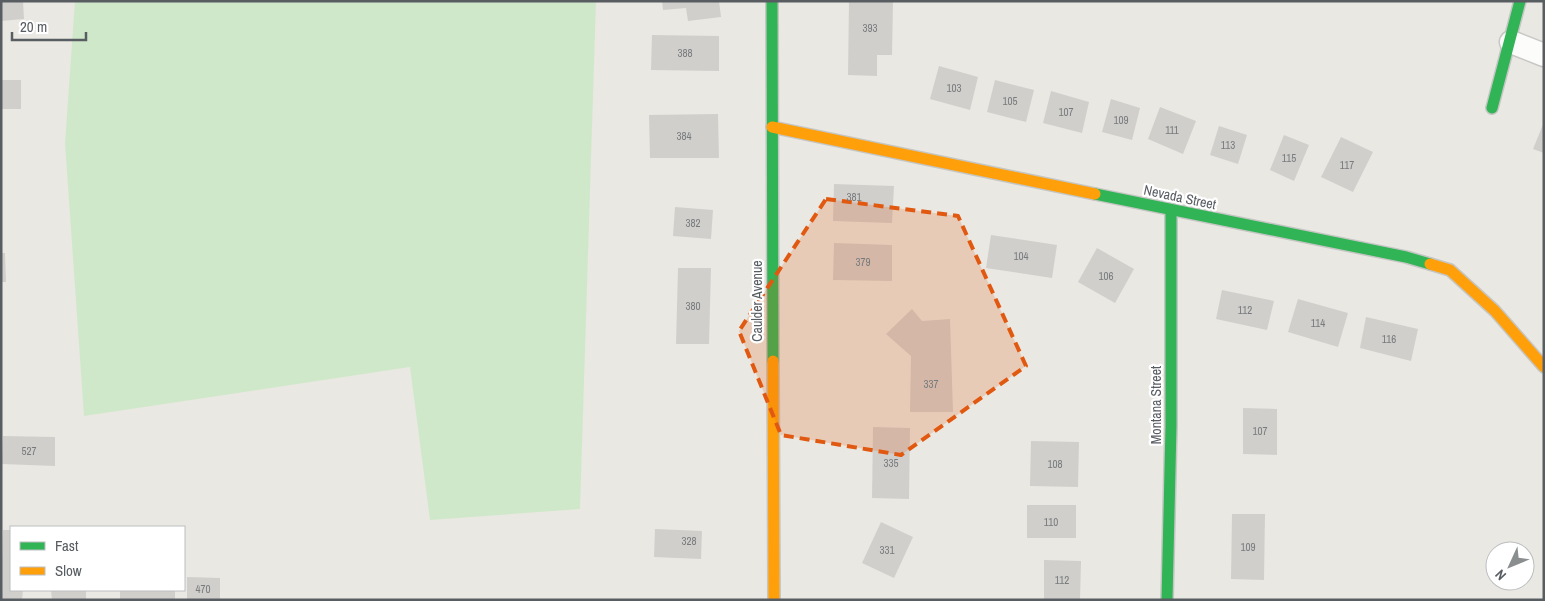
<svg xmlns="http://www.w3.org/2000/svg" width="1545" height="601" viewBox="0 0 1545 601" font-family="'Archivo Narrow',sans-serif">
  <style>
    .green { fill: #d0e8ca }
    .building { fill: #d1cfcc }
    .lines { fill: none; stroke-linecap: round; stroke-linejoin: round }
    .street-casing { stroke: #c7c7c6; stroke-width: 25 }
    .fast-casing { stroke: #c5c6c4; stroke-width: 14 }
    .slow-casing { stroke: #c5c6c4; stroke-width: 14 }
    .street { stroke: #fcfcfb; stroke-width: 22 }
    .fast { stroke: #30b455; stroke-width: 11 }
    .slow { stroke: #ff9f0a; stroke-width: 11 }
    .marked { fill: #e15910; fill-opacity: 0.2; stroke: #e15910; stroke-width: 4; stroke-dasharray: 10 6; stroke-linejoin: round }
    .labels { text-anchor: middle; stroke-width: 4.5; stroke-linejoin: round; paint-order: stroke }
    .number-label { font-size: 11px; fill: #787b7e }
    .street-label { font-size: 14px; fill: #585d62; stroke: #fff }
  </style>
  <rect width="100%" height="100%" fill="#eae8e2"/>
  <polygon class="green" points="75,1 596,1 580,509 430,520 410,367 84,416 65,143"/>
  <g class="building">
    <polygon points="1,1 23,1 24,19 1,21"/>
    <polygon points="662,1 719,1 721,17 688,21 686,8 663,10"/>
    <polygon points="849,1 893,1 892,55 877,55 877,76 848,75"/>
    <polygon points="652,35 719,36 719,71 651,70"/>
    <polygon points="939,66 978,77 970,110 930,99"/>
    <rect x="1" y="80" width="20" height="29"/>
    <polygon points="995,80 1034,90 1026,122 987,112"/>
    <polygon points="1051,91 1089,102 1082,133 1043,123"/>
    <polygon points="1111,99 1140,108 1132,140 1102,132"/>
    <polygon points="1160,107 1196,121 1183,154 1148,139"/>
    <polygon points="718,114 719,158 650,158 649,115"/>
    <polygon points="1544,122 1544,153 1533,149"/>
    <polygon points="1219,126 1247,135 1238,164 1210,155"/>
    <polygon points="1284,135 1309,145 1294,181 1270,170"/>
    <polygon points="1341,137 1373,152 1353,192 1321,177"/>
    <polygon points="834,184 894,186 892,223 833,221"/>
    <polygon points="675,207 713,210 711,239 673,236"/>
    <polygon points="991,235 1057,245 1052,278 986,268"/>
    <polygon points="834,243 892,245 892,281 833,280"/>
    <polygon points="1097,248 1134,269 1115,303 1078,282"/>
    <polygon points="1,253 5,253 6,282 1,282"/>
    <polygon points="678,268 711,268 709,344 676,344"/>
    <polygon points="1222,290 1274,301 1267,330 1216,319"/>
    <polygon points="1298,299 1348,313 1338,347 1288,332"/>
    <polygon points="912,309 922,321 950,319 953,412 910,412 911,356 886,334"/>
    <polygon points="1366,317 1418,329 1411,361 1360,348"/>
    <polygon points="1243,408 1277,409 1277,455 1243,454"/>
    <polygon points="873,427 910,428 909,499 872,498"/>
    <polygon points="3,436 55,437 55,466 2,464"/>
    <polygon points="1031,441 1079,442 1078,487 1030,486"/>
    <rect x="1027" y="505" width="49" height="33"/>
    <polygon points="1232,514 1265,514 1264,580 1231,579"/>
    <polygon points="881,522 913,537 894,578 862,563"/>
    <polygon points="655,529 702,531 701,559 654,557"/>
    <polygon points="3,530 11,530 11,590 23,590 22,600 1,600"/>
    <polygon points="1044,560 1081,561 1080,600 1044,600"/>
    <polygon points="187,577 220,578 220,600 187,600"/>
    <polygon points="51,590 86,590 86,600 52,600"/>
    <rect x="120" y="590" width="55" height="10"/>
  </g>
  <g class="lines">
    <defs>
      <polyline id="street" points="1511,42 1544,55"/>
      <g id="fast">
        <polyline points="772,1 773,361"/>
        <polyline points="1492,108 1520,1"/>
        <polyline points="1095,194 1406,257 1430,264"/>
        <polyline points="1167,600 1171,426 1171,210"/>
      </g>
      <g id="slow">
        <polyline points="772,127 1095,194"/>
        <polyline points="1430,264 1450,270 1495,311 1544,367"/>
        <polyline points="773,361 774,600"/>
      </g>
    </defs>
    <use href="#street" class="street-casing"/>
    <use href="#fast" class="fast-casing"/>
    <use href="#slow" class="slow-casing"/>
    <use href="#street" class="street"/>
    <use href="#fast" class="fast"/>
    <use href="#slow" class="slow"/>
  </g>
  <path class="marked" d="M 826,199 L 958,216 L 1026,366 L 901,455 L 781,435 L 739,331 Z"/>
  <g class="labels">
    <g class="number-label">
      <text x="870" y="32">393</text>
      <text x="685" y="57">388</text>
      <text x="954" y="92">103</text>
      <text x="1010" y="105">105</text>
      <text x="1066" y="116">107</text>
      <text x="1121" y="124">109</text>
      <text x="1172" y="134">111</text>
      <text x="684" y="140">384</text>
      <text x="1228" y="149">113</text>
      <text x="1289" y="162">115</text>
      <text x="1347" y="169">117</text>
      <text x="854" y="201">381</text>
      <text x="693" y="227">382</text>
      <text x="1021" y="260">104</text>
      <text x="863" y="266">379</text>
      <text x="1106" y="280">106</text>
      <text x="693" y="310">380</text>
      <text x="1245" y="314">112</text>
      <text x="1318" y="327">114</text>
      <text x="1389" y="343">116</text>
      <text x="931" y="388">337</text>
      <text x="1260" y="435">107</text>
      <text x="29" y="455">527</text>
      <text x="891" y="467">335</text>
      <text x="1055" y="468">108</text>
      <text x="1051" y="526">110</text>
      <text x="689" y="545">328</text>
      <text x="1248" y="551">109</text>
      <text x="887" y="554">331</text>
      <text x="1062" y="584">112</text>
      <text x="203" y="593">470</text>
    </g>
    <g class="street-label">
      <text transform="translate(1180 197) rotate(12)" y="5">Nevada Street</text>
      <text transform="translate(757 301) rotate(-90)" y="5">Caulder Avenue</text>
      <text transform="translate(1156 405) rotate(-90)" y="5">Montana Street</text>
    </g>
  </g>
  <rect width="1545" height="601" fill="none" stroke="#585d62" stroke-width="5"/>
  <rect x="10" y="526" width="175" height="65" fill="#ffffff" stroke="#bcbec0"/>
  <rect x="20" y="542" width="25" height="8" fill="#30b455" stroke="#bcbec0"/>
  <text x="55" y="551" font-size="15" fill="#585d62">Fast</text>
  <rect x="20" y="567" width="25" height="8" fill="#ff9f0a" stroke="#bcbec0"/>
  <text x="55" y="576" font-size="15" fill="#585d62">Slow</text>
  <g transform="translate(1510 566) rotate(226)"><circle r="24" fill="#ffffff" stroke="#bcbec0"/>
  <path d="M0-4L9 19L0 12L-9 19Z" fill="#8b8e8f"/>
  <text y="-8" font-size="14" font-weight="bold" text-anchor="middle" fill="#585d62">N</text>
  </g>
  <path d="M12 32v8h74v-8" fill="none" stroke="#585d62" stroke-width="2.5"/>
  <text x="20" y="32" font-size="15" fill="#585d62" stroke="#ffffff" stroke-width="4" paint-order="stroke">20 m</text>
</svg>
